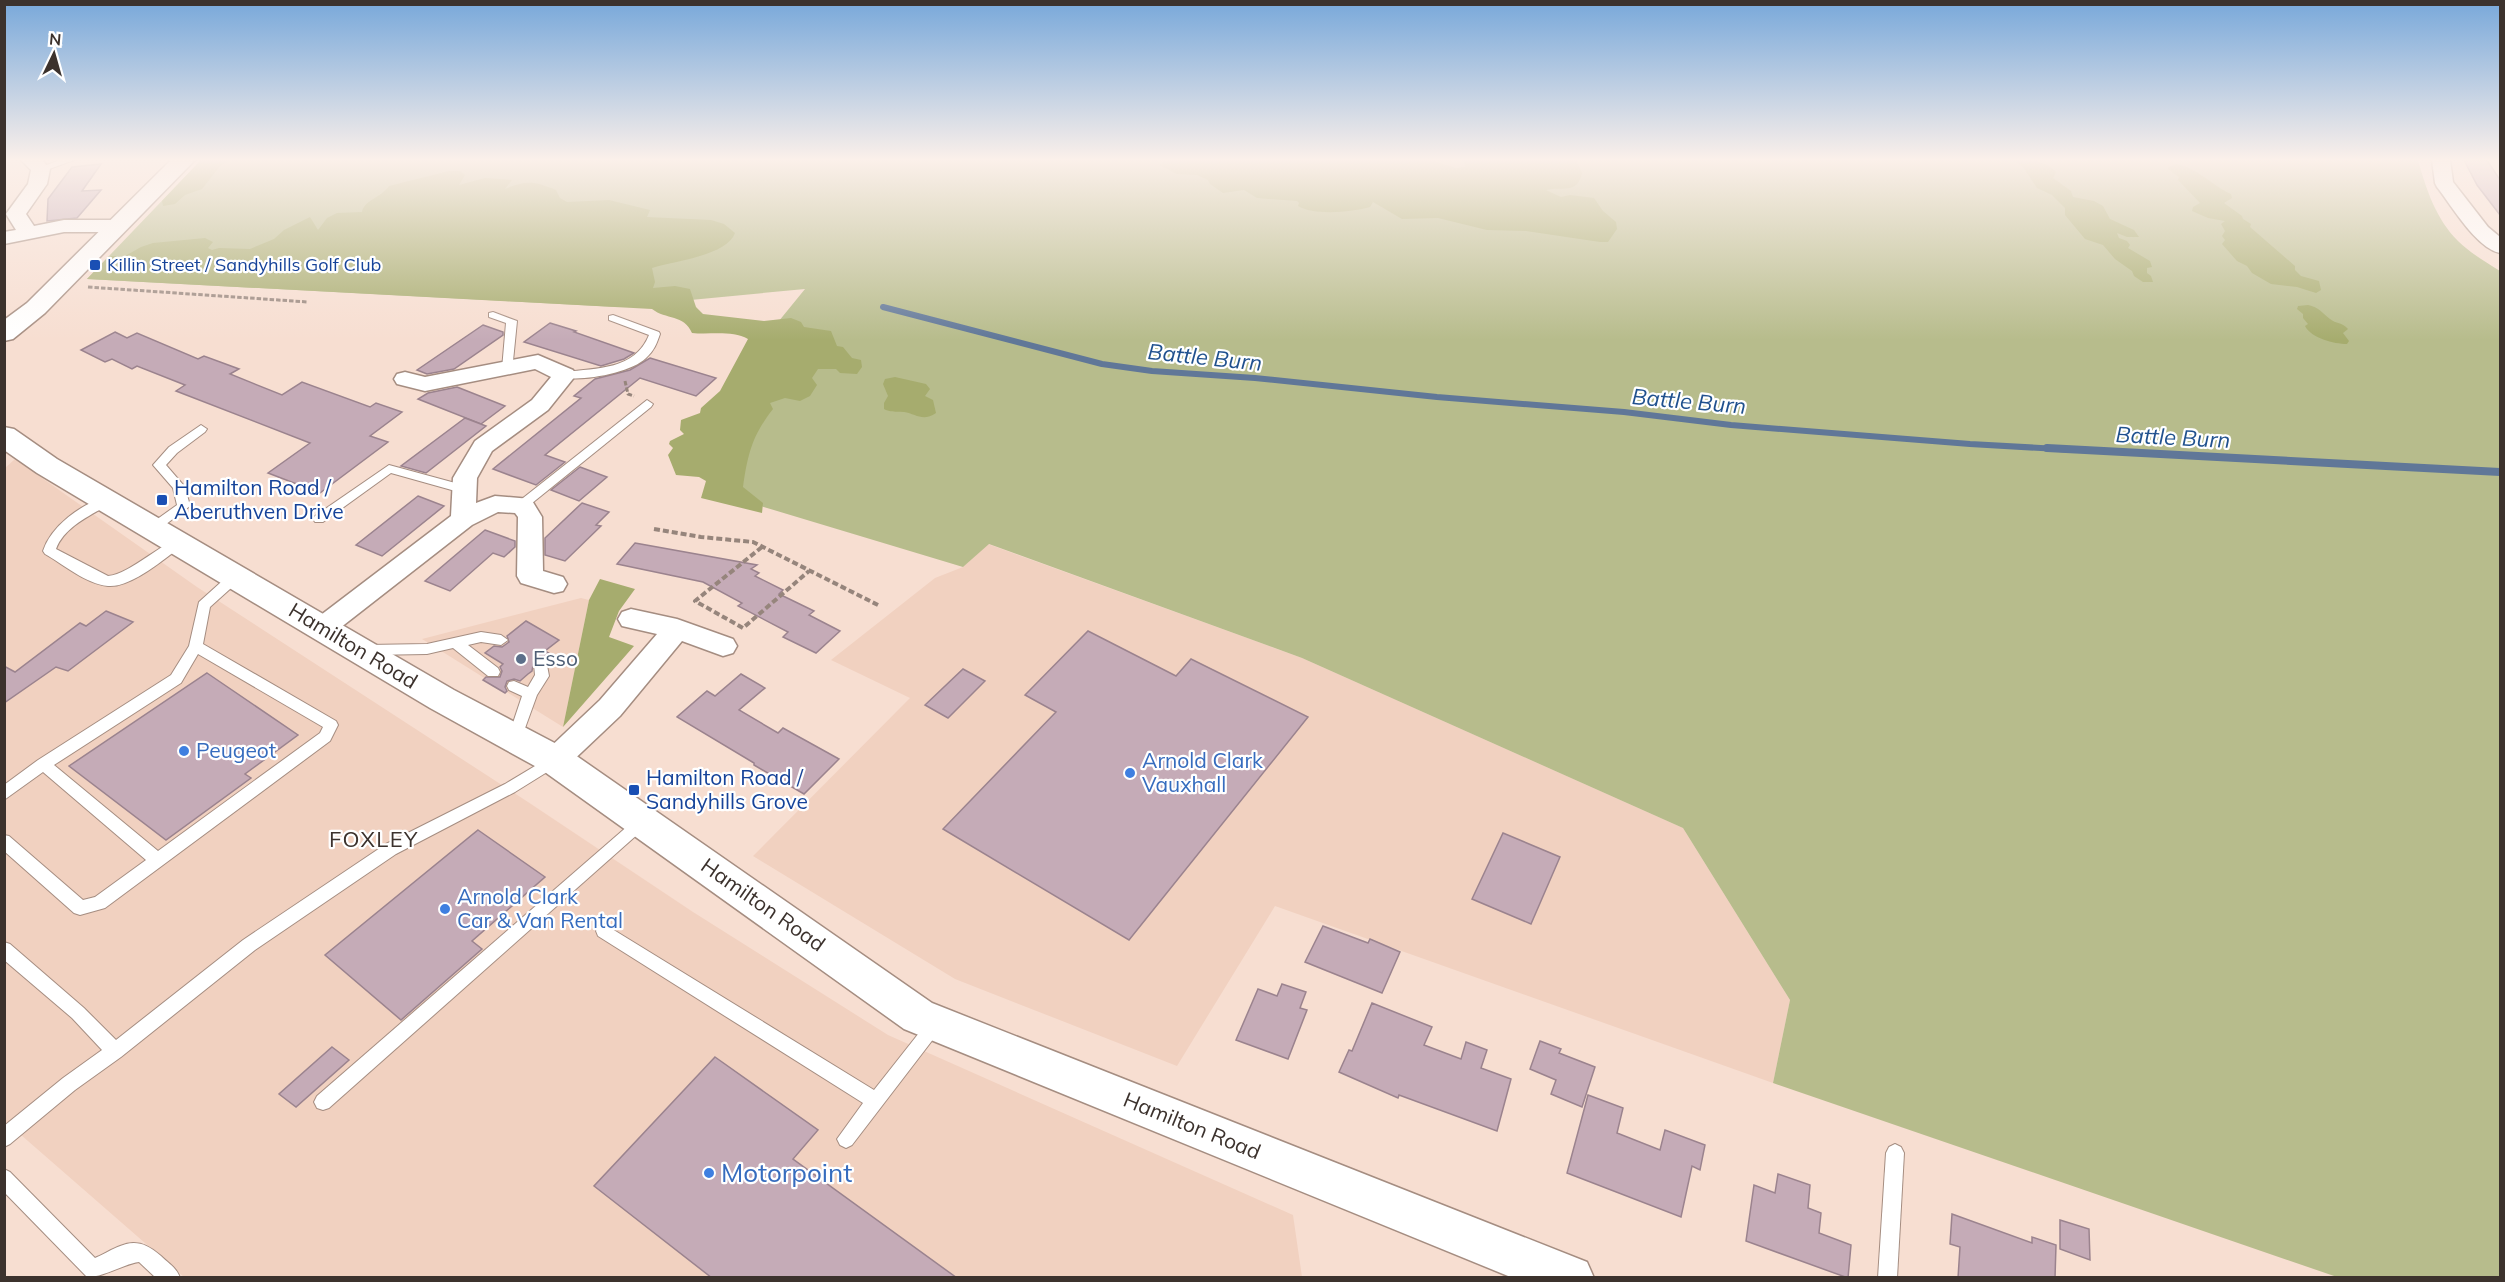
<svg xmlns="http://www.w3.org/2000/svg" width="2505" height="1282" viewBox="0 0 2505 1282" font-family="Mulish,sans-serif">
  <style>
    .built { fill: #f1d1c0 }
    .green { fill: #b7bc8c }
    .forest { fill: #a6ac6e }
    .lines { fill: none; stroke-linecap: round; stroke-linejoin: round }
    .stream-far1 { stroke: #607798; stroke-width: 6 }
    .stream { stroke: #607798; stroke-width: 8 }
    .building { fill: #c5abb7; stroke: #9b838e; stroke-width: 1.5 }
    .lane-casing { stroke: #a58d81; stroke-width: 2 }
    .street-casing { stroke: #a58d81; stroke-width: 3 }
    .secondary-casing { stroke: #a58d81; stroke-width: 3 }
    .path-far1 { stroke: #96857c; stroke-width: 3; stroke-dasharray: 4.5 2; stroke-linecap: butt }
    .path { stroke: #96857c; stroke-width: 4; stroke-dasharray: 6 3; stroke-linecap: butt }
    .lane { fill: #fff; fill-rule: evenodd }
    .street { fill: #fff; fill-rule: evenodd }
    .secondary { fill: #fff; fill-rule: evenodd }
    .transit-dot { fill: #1a4fb4; stroke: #fff; stroke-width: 2 }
    .service-dot { fill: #5c6f8a; stroke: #fff; stroke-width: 2 }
    .shop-dot { fill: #3f7fe0; stroke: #fff; stroke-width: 2 }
    .labels { text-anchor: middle; stroke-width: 4.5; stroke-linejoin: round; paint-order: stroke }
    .far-transit-label { font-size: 18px; fill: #164399; stroke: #fff; text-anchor: start }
    .transit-label { font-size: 21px; fill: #164399; stroke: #fff; text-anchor: start }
    .street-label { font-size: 21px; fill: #3c322d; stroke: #fff }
    .service-label { font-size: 21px; fill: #4e5e75; stroke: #fff; text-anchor: start }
    .shop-label { font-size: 21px; fill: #366cbe; stroke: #fff; text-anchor: start }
    .water-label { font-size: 22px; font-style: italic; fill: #20518e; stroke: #fff }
    .neighbourhood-label { font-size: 22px; letter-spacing: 1.5px; fill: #3c322d; stroke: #fff }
    .near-shop-label { font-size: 26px; fill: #366cbe; stroke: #fff; text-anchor: start }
  </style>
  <rect width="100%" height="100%" fill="#f7ded1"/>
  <g class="built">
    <polygon points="15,459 197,587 528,802 693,912 888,1035 1293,1215 1302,1277 184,1277 5,1121 4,469"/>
    <polygon points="988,544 1302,658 1683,828 1790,1000 1773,1083 1275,906 1177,1066 955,979 753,856 910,698 831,660 935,578 963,567"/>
    <polygon points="581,598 589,600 563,727 422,639"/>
  </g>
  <path class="green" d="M 201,160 L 2418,160 C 2426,189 2436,219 2458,241 C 2470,253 2486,262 2500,271 L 2500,1277 L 2337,1277 L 1773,1083 L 1790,1000 L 1683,828 L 1302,658 L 989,544 L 963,567 L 724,495 L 748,359 L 805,289 L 617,307 L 87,279 Z"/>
  <g class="forest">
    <polygon points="201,160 231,160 220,166 202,189 185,195 175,204 163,206 162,201"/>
    <path d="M 1171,160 L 1431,160 L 1456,168 L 1465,167 L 1463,160 L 1576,160 L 1582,173 C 1577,195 1562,186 1546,190 L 1561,197 L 1570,195 L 1594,198 L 1603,211 L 1616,222 L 1617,229 L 1608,242 L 1600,242 L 1526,231 L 1487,230 L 1438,218 L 1402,219 L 1373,202 L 1370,207 C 1353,212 1314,216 1298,206 L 1299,203 L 1297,201 L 1257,198 L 1244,190 L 1223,193 L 1210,184 L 1208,180 L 1197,175 L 1177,174 L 1159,165 L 1165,161 Z"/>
    <path d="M 2013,160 C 2028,160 2045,160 2056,172 L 2053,178 L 2071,191 L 2073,197 L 2094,201 L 2103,206 L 2110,219 L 2134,230 L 2139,237 L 2127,237 L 2117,233 L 2119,238 L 2127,241 L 2130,245 L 2128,248 L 2150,261 L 2152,267 L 2147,268 L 2147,273 L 2151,276 L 2153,282 L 2143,282 L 2134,276 L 2132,271 L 2115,259 L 2103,245 L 2085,239 L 2065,215 L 2065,208 L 2052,195 L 2037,188 L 2023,167 Z"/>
    <path d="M 2177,164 C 2196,167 2214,187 2231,194 L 2232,198 L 2224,203 L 2242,216 L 2243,219 L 2251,224 L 2250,227 L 2295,266 L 2295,270 L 2301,276 L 2319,281 L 2321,290 L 2316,293 L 2297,287 L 2271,284 L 2252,273 L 2247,266 L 2237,261 L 2222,244 L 2225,240 L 2222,236 L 2225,231 L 2221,224 L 2225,221 L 2208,218 L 2192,211 L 2193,207 L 2200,203 L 2178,180 L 2179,177 L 2168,169 L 2168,167 Z"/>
    <path d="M 449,171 L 460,171 L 465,175 L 459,185 L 485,178 L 512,180 L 505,189 C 527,180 534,181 556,190 L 560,198 L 567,202 L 609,200 L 650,210 L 647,217 L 711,220 L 724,224 L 735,233 C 727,256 673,261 652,268 L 655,282 L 653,288 L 675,286 L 690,289 L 696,307 L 703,314 L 764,321 L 791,318 L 801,322 L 804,327 L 831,331 L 837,346 L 843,347 L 852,358 L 861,360 L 862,367 L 857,374 L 840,373 L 836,369 L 818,369 L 812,378 L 817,385 L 810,396 L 800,401 L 785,398 L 770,403 L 773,409 C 752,436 748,453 743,487 L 763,503 L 762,513 L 701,498 L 706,481 L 699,477 L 676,475 L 668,455 L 673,448 L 669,444 L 670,441 L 684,434 L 680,430 L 681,420 L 700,413 L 701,408 L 720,391 L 748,339 C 732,330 710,335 692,333 C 684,314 666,320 652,309 L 87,279 L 109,256 L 117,256 L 118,260 L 141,247 L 153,243 L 205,238 L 213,242 L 208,248 L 212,250 L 219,248 L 250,249 L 274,239 L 284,230 L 310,217 L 318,230 L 327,218 L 337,213 L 362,212 C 364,200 381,198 389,186 Z"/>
    <path d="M 2308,305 C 2319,307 2322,313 2330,319 C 2336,324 2342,322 2348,329 L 2343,333 L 2349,341 L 2347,344 C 2334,344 2311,338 2305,326 L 2308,324 L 2303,318 L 2303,314 L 2297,309 L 2298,306 Z"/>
    <path d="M 895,377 L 926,384 L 930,389 L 925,396 L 933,400 L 936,413 C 923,422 916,414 904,412 C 896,411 892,413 884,409 L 884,403 L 888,396 L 883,384 L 885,379 Z"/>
    <polygon points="600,579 635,589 619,611 609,637 634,646 563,727 589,600"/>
  </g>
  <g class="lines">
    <polyline class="stream-far1" points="883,307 1102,364 1152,371 1255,378 1437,397 1624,412 1731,425 1970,444 2076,450"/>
    <polyline class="stream" points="2047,448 2500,472"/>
  </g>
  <g class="building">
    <polygon points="2464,160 2487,160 2500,180 2500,215 2477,185"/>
    <polygon points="101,164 82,191 101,190 77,218 47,221 48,199 72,167"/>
    <polygon points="550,323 576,331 574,332 634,353 624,359 601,366 524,342"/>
    <polygon points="483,325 503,332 503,335 454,369 427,374 417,370"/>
    <polygon points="115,332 127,338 137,333 198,359 204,356 239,369 230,374 282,395 302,382 370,407 376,403 402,412 370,436 388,442 320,493 268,473 310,443 176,391 185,385 137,366 132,369 112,359 105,362 81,350"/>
    <polygon points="650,358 716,378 696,396 640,378 545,455 565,462 536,485 493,469 581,398 574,396 595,379 630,370"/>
    <polygon points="457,387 505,406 481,424 418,399 428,393"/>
    <polygon points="465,418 486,426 426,473 401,466"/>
    <polygon points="580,467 607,477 579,501 551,490"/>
    <polygon points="418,496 444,506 382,556 356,545"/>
    <polygon points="582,503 609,512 596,525 601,526 565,561 545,555 545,538"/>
    <polygon points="485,530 515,541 515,547 504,557 493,553 450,591 425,581"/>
    <polygon points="635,543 757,565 751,569 759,573 755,576 783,590 779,594 814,611 809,615 840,631 816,653 783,637 788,632 738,606 742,603 703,582 617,564"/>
    <polygon points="106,611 133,622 68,671 56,667 4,703 4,666 15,672 80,623 86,626"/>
    <polygon points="526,621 559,640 545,651 552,655 548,658 541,657 534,659 532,671 528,674 520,681 514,679 507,681 505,687 507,691 505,693 483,680 486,677 500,677 502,671 500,667 503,664 485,653 494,646 502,647 509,642 507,636"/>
    <polygon points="1088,631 1176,676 1191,659 1308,717 1129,940 943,829 1056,712 1025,695"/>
    <polygon points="963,669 985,681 948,718 925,705"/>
    <polygon points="207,673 298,735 245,774 251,778 166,840 69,766"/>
    <polygon points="741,674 765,688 739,710 778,733 783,728 839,759 804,794 754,765 754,763 677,717 707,691 715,696"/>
    <polygon points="478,830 545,877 472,941 482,949 401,1020 325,955"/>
    <polygon points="1503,833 1560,857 1531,924 1472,899"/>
    <polygon points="1323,926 1368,943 1370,939 1400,952 1382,993 1305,962"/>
    <polygon points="1282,984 1306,992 1300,1008 1307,1010 1288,1059 1236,1040 1258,989 1277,996"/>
    <polygon points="1372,1003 1432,1027 1424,1045 1461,1059 1466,1042 1487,1050 1481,1068 1511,1079 1497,1131 1399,1095 1398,1098 1339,1072 1349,1050 1352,1051"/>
    <polygon points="1540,1041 1561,1049 1559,1053 1595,1067 1582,1107 1551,1094 1556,1080 1530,1069"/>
    <polygon points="332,1047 349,1060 296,1107 279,1094"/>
    <polygon points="715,1057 818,1130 793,1159 957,1278 712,1278 594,1186"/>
    <polygon points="1588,1095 1623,1108 1617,1133 1660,1150 1665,1130 1705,1145 1700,1170 1692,1166 1681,1217 1567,1173"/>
    <polygon points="1778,1174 1810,1185 1808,1208 1821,1213 1819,1233 1851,1245 1848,1278 1746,1241 1754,1185 1775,1193"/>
    <polygon points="1952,1214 2032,1243 2032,1237 2056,1245 2055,1278 1958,1278 1960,1247 1950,1244"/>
    <polygon points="2060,1220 2089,1229 2090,1260 2060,1249"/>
  </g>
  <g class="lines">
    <defs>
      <g id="lane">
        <polygon points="60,160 74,160 41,172 36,169"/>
        <polygon points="493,312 517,321 512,371 508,372 502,369 506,323 489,317 489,313"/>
        <path d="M 613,315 L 659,332 L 660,334 C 657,343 654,351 646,358 C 631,373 581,382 561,377 L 559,375 L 565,372 C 597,368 635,370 649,335 L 609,320 L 609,316 Z"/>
        <polygon points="647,400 653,404 651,407 526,508 518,508 516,505 518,502"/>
        <polygon points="201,425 207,429 205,432 177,453 166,465 185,487 190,506 157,531 149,531 147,528 149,525 177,505 173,488 153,465 169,447"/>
        <polygon points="389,465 470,487 472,490 466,494 391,473 323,522 315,522 313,519 315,516"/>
        <path d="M 106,497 L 110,498 L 112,501 L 110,504 C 91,515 64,527 56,549 L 108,576 C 132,574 168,536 182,540 L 184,543 L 182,546 C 164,559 131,588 108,586 C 86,584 63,564 45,554 L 43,551 C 51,526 81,504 106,497 Z"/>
        <path d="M 235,572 L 241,577 L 240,580 L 210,607 L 203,644 L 336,721 L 338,725 L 330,741 L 105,908 L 80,915 L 74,913 L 4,851 L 4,835 L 9,836 L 83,900 L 95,897 L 146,860 L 43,772 L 4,800 L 4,785 L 38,760 L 171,675 L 189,646 L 199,602 L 230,574 ZM 198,654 L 323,727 L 320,733 L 158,851 L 54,765 L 181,683 Z"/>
        <polygon points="481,632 501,635 508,640 501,645 481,642 468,645 498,668 500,672 498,676 488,676 453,648 427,654 368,655 361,650 368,645 427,644"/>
        <polygon points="541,659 546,660 549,676 537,695 520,742 510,742 508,738 522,696 509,690 507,686 509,682 514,681 528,687 535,675 534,664 536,660"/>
        <polygon points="555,754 560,756 562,760 560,764 515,792 396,854 255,950 121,1057 75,1090 10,1144 4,1147 4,1126 63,1078 102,1050 72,1018 4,960 4,942 10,944 84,1008 116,1040 243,940 386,844 505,784"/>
        <polygon points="642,816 647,818 650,822 647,826 329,1108 323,1110 317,1108 314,1102 317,1096 637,818"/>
        <polygon points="604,924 874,1090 930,1019 936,1017 942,1019 944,1025 852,1145 846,1148 840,1145 837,1139 863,1103 598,936 596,931 598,926"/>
        <polygon points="1895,1144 1901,1147 1904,1153 1897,1278 1878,1278 1886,1153 1889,1147"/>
        <path d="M 4,1169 L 10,1172 L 95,1258 C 123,1245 135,1233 161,1256 C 168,1263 177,1268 180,1278 L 156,1278 L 139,1262 C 123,1264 99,1280 86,1276 L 4,1192 Z"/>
      </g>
      <g id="street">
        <polygon points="21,160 42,160 50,169 47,184 26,214 34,226 64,220 118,220 125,222 128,226 125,230 118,232 64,232 4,244 4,232 16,230 6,214 28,184 31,170"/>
        <path d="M 2432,160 L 2450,160 L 2453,182 L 2488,227 L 2500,237 L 2500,253 C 2476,248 2452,206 2437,187 L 2435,183 Z"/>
        <polygon points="538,355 573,370 576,375 548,410 492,451 477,478 476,503 495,496 531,499 542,517 543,571 563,577 567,584 563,591 554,593 521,583 517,576 518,517 515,513 498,512 472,525 331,635 322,638 313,635 309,628 313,621 451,516 453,478 475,441 532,400 551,377 535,369 425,391 397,384 394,379 397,374 405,372 425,377"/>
        <polygon points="631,609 677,619 733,639 737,646 733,653 723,656 682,641 620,716 565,768 555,772 545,768 540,760 545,752 600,700 657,634 622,626 618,619 622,612"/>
      </g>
      <g id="secondary">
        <polygon points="171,160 195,160 45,313 13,339 4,341 4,320 27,303"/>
        <polygon points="4,427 14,429 57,459 454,690 568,750 932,1003 1587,1262 1594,1278 1513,1278 904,1029 542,770 430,708 37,473 4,450"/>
      </g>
    </defs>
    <use href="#lane" class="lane-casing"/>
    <use href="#street" class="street-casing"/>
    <use href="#secondary" class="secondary-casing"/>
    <g class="path-far1">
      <polyline points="88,287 308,302"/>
      <polyline points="625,381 628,394 634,396"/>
    </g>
    <g class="path">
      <polyline points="654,529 701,537 753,542 878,605"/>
      <polyline points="762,547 695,601 743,628 809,571"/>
    </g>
    <use href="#lane" class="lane"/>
    <use href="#street" class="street"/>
    <use href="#secondary" class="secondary"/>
  </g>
  <linearGradient id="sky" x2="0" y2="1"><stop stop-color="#78a8da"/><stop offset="0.47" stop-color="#fbf0ea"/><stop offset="1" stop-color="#fbf0ea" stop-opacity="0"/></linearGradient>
  <rect width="2505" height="340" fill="url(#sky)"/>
  <g class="transit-dot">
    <rect x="89" y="259" width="12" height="12" rx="3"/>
    <rect x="156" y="494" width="12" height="12" rx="3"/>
    <rect x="628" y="784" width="12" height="12" rx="3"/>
  </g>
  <circle class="service-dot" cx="521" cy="659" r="6"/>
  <g class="shop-dot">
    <circle cx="184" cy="751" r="6"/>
    <circle cx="1130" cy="773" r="6"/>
    <circle cx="445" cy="909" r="6"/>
    <circle cx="709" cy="1173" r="6"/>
  </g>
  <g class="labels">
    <g class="far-transit-label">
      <text x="107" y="271">Killin Street / Sandyhills Golf Club</text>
    </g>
    <g class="transit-label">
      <text x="174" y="495">Hamilton Road /<tspan x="174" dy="24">Aberuthven Drive</tspan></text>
      <text x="646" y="785">Hamilton Road /<tspan x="646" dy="24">Sandyhills Grove</tspan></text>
    </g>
    <g class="street-label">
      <text transform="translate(353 646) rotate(31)" y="7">Hamilton Road</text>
      <text transform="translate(763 905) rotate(35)" y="7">Hamilton Road</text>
      <text transform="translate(1192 1126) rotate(22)" y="7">Hamilton Road</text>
    </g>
    <g class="service-label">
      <text x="533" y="666">Esso</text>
    </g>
    <g class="shop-label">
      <text x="196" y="758">Peugeot</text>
      <text x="1142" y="768">Arnold Clark<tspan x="1142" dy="24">Vauxhall</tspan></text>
      <text x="457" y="904">Arnold Clark<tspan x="457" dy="24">Car &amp; Van Rental</tspan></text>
    </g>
    <g class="water-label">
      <text transform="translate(1205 357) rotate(6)" y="8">Battle Burn</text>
      <text transform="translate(1689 401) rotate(5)" y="8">Battle Burn</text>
      <text transform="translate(2173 437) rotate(3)" y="8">Battle Burn</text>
    </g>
    <g class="neighbourhood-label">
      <text x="374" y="847">FOXLEY</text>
    </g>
    <g class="near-shop-label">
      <text x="721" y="1182">Motorpoint</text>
    </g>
  </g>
  <rect width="2505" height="1282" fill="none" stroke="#3c322d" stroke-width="12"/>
  <g transform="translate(54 54) rotate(5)" stroke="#ffffff" stroke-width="4.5" paint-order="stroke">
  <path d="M0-4.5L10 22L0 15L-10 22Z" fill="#3c322d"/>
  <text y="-9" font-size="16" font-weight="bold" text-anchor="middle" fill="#3c322d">N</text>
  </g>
</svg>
